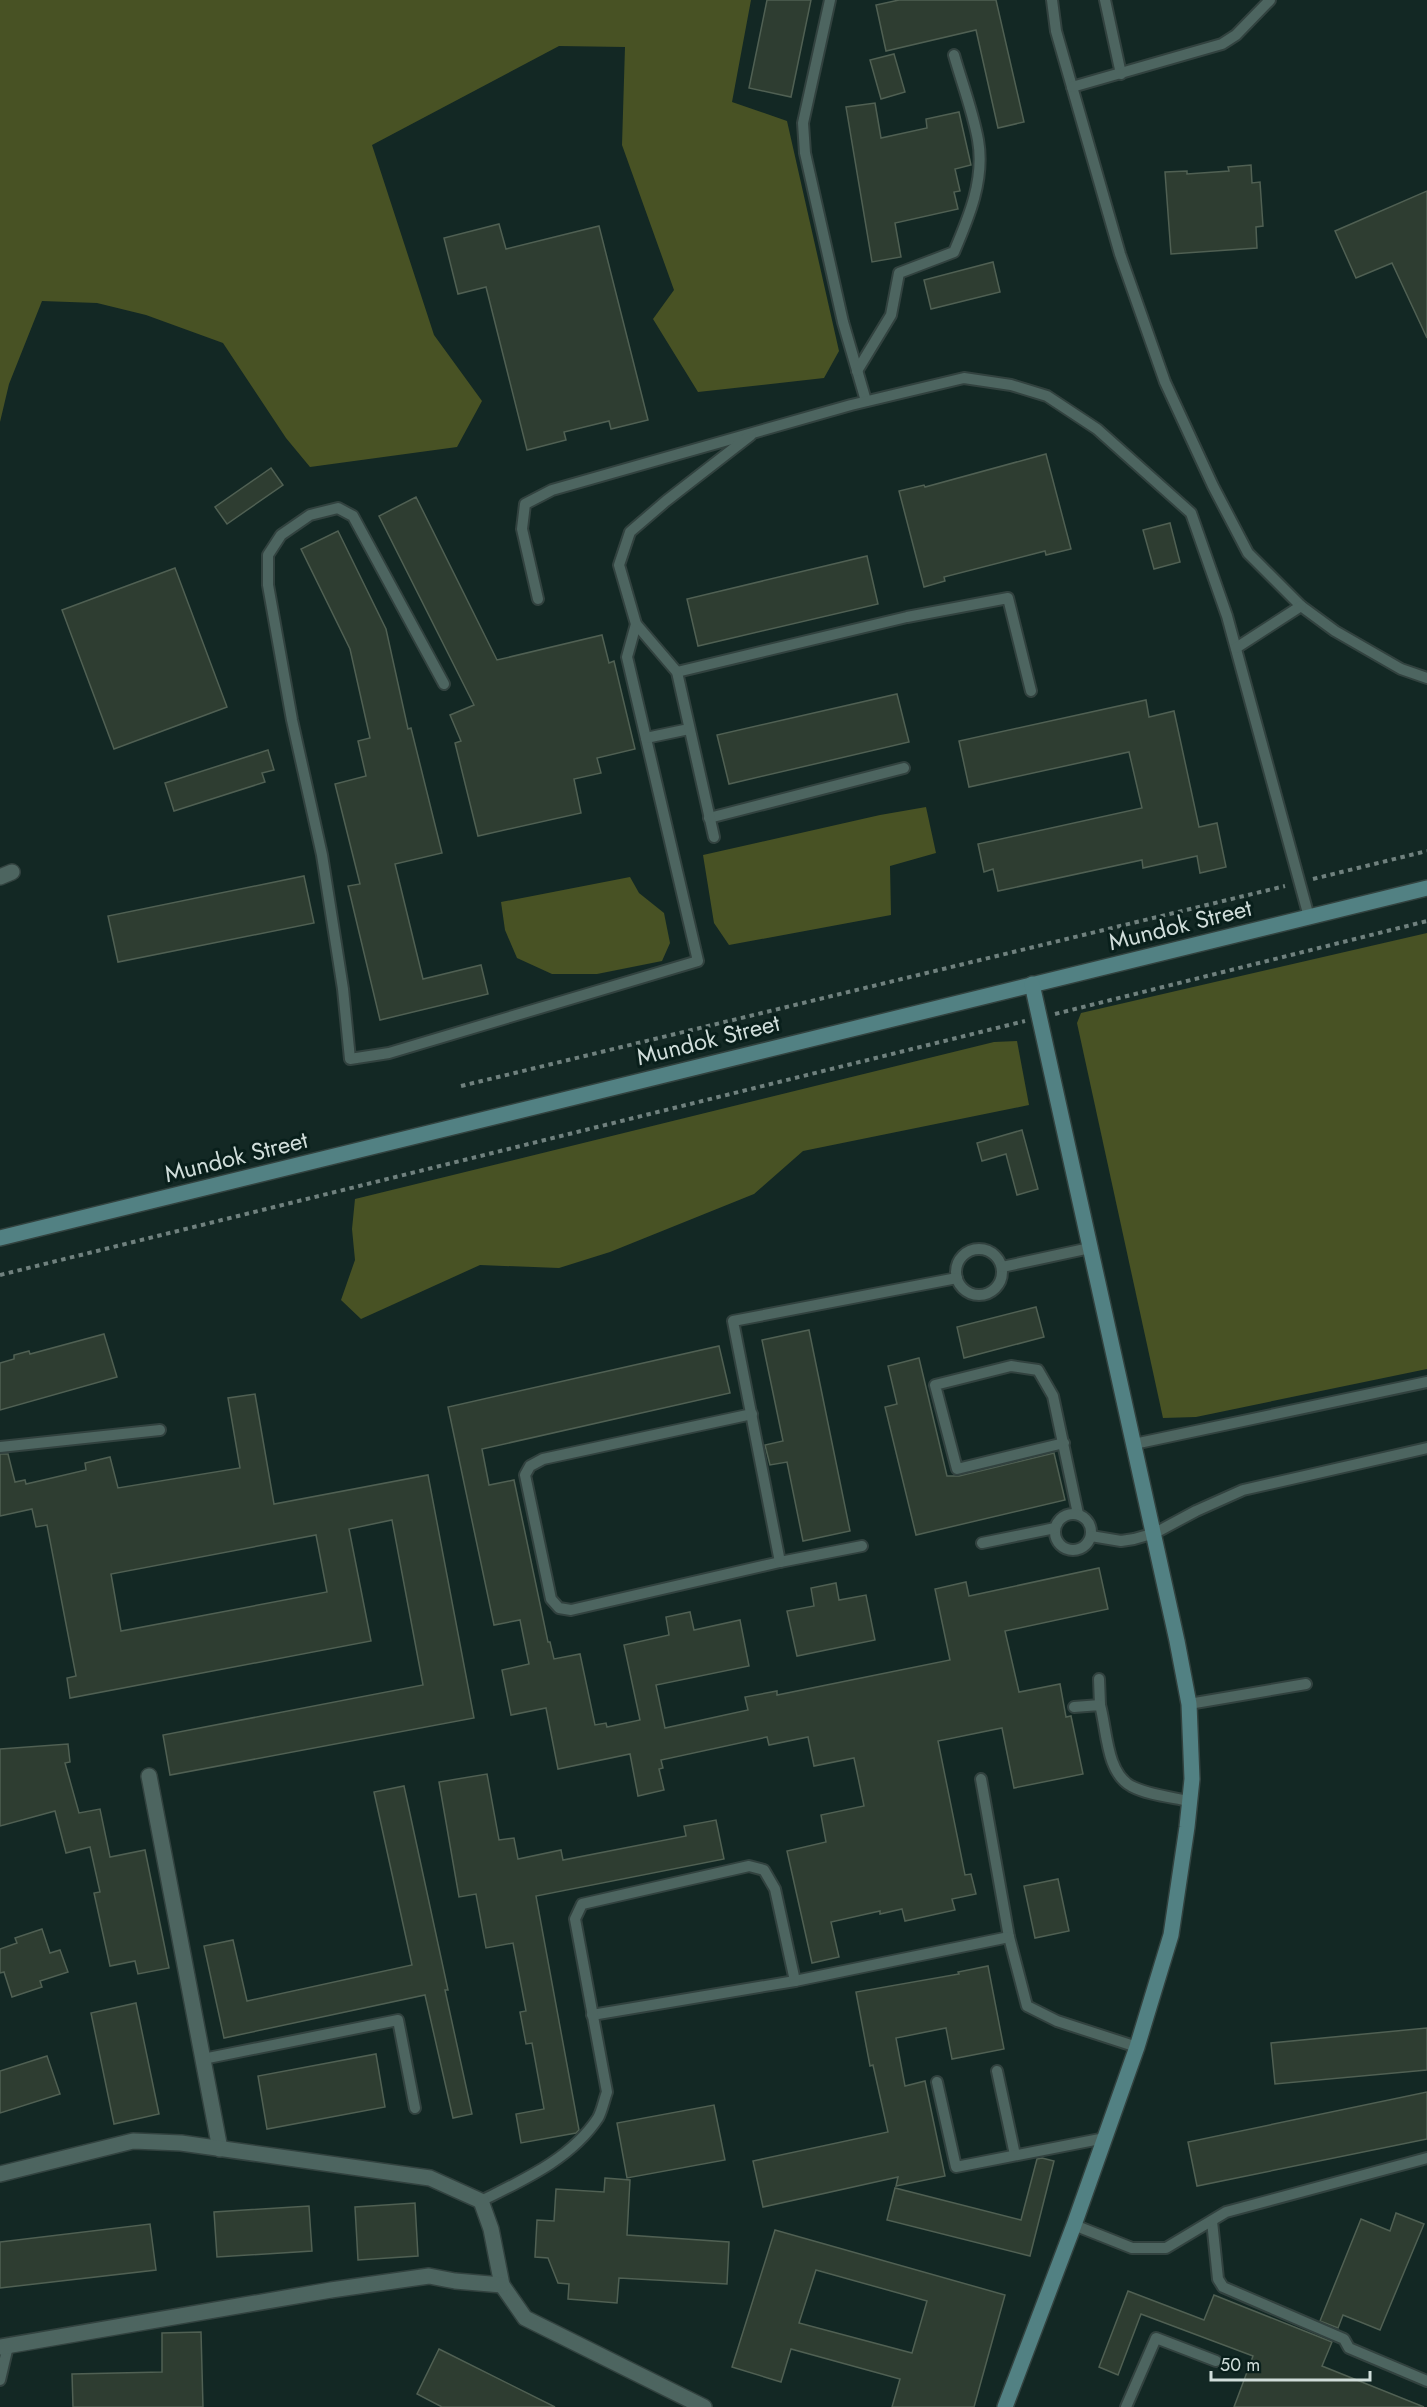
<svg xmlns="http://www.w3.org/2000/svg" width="1427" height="2407" viewBox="0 0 1427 2407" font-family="Jost,sans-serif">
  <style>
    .forest { fill: #485224 }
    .building { fill: #2e3d31; stroke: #506053; stroke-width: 1.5; fill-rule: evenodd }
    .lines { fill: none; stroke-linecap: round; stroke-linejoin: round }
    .lane-casing { stroke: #32423f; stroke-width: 14 }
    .street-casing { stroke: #32423f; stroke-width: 18 }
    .secondary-casing { stroke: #32423f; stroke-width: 18 }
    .path { stroke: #70817e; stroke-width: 4; stroke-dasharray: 4.5 4.5; stroke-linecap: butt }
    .lane { stroke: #4d6560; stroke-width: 10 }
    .street { stroke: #4d6560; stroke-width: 15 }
    .secondary { stroke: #528183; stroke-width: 15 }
    .labels { text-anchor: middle; stroke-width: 6; stroke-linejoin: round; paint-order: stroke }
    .street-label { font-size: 24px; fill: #d0ddda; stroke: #091f1b }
  </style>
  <rect width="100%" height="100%" fill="#132824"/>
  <g class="forest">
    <polygon points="0,0 751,0 732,102 787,121 839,351 824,378 698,392 653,319 674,290 622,145 625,47 559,46 372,145 434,335 482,401 457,447 310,467 286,438 223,343 146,315 97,303 42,301 9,384 0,422"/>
    <polygon points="926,807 936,853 890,866 891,915 729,945 714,923 703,855 880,815"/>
    <polygon points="630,877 639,893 664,913 670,943 662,961 597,974 552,974 517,958 505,930 501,902"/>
    <polygon points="1427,933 1427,1369 1196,1417 1163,1418 1077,1023 1081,1013"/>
    <polygon points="1017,1041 1029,1105 803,1151 754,1194 610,1252 559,1268 480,1265 361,1319 341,1300 355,1260 352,1229 355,1199 994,1042"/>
  </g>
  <g class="building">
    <polygon points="767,0 811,0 791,97 749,88"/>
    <polygon points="899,0 996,0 1024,122 998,128 976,30 886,51 876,5"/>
    <polygon points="894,54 905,92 881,99 870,60"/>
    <polygon points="875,103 881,138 927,128 926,119 959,112 971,165 955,169 960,191 954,192 958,209 895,223 901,257 872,262 846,107"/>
    <polygon points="1251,165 1252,183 1260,182 1263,226 1256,227 1257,248 1171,254 1165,172 1187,171 1187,174 1229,171 1228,167"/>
    <polygon points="1427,191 1427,338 1392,263 1356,278 1335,231"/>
    <polygon points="499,224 506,249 599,226 648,420 611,429 609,421 564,432 566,440 527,450 486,287 458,294 444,238"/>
    <polygon points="993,262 1000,292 931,309 924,280"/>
    <polygon points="1046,454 1071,549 1046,555 1045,551 944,577 945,581 924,587 899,491 924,485 925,487"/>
    <polygon points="271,468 283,485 227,524 215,507"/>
    <polygon points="416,497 497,660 602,635 609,663 614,661 635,749 597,758 601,773 574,779 581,813 478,836 455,743 461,741 450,715 474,705 379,516"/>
    <polygon points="1170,523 1180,562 1154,569 1143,530"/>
    <polygon points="338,531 386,629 408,729 411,728 442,853 395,864 423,979 481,965 488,994 380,1020 348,886 360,884 335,784 366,776 358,741 370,738 350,649 301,549"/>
    <polygon points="867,556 878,604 698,646 687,599"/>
    <polygon points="175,568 227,707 114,749 62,610"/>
    <polygon points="897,694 909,742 729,784 717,735"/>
    <polygon points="1146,700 1149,717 1174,711 1199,827 1217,823 1226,867 1200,873 1197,856 1143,868 1142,860 998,891 993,869 984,872 978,844 1142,808 1129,752 969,787 959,741"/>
    <polygon points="268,750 274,770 262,773 265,782 174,811 165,783"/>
    <polygon points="304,876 314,923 118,962 108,916"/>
    <polygon points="1022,1130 1038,1189 1017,1195 1006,1154 982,1161 977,1143"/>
    <polygon points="1036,1307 1044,1337 964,1358 957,1327"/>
    <polygon points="809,1330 850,1531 803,1541 787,1462 770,1465 765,1445 783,1441 762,1340"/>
    <polygon points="104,1334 117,1377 0,1410 0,1363 14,1359 14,1355 29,1351 30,1354"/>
    <polygon points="719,1346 730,1393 482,1449 489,1485 514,1480 548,1642 550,1642 554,1659 580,1654 595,1725 606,1723 607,1727 640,1720 624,1645 669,1635 666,1617 690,1612 694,1630 740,1620 749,1666 656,1685 665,1728 748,1710 745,1697 777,1691 777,1695 950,1660 935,1589 966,1582 969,1596 1099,1568 1108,1609 1005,1631 1019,1692 1060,1684 1066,1717 1071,1716 1083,1774 1014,1788 1002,1728 938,1741 965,1875 971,1874 976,1894 952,1899 955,1910 905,1921 902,1909 880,1914 880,1911 831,1922 839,1957 812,1963 787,1851 826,1842 821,1815 864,1806 854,1758 814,1766 808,1737 769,1745 767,1737 661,1760 663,1768 659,1769 664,1790 638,1796 630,1754 558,1769 546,1708 511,1715 502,1670 529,1664 520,1620 494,1625 448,1407"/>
    <polygon points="919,1358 947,1476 959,1476 1054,1453 1065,1500 916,1535 885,1407 897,1404 888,1366"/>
    <path d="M 255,1394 L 274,1504 L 428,1475 L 474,1718 L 170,1775 L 163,1735 L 423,1685 L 392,1520 L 349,1529 L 371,1641 L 70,1698 L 67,1678 L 76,1676 L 47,1525 L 36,1527 L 32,1509 L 0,1516 L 0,1454 L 8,1454 L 15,1482 L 25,1480 L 26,1484 L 86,1470 L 85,1463 L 110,1457 L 118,1488 L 240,1468 L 228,1398 ZM 316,1535 L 327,1592 L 121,1631 L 111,1574 Z"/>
    <polygon points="836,1583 839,1600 866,1595 875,1640 797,1656 787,1611 814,1606 811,1588"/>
    <polygon points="68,1744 70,1762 65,1763 79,1813 100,1809 110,1857 145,1850 169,1968 138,1974 135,1961 110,1966 94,1893 100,1892 90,1847 66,1853 55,1811 0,1826 0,1749"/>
    <polygon points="487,1774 499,1840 514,1838 518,1859 561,1850 563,1860 686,1836 684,1826 716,1820 724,1859 536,1896 579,2130 576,2133 521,2143 516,2114 544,2109 532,2043 526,2044 520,2012 526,2011 513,1943 486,1948 476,1894 459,1897 439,1782"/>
    <polygon points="404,1786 448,1990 445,1990 472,2114 453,2118 425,1995 224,2038 204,1946 233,1940 247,2001 412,1965 374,1792"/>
    <polygon points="1058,1879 1069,1931 1035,1938 1024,1886"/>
    <polygon points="42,1929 50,1953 60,1950 68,1972 40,1981 42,1987 12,1997 4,1972 0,1973 0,1949 17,1943 15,1938"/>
    <polygon points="988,1966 1004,2049 952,2059 946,2028 896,2038 905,2086 925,2081 945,2176 896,2186 898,2177 763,2207 753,2161 888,2132 873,2065 870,2066 856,1992 959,1974 958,1972"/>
    <polygon points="136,2003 159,2114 114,2124 91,2013"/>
    <polygon points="1427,2028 1427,2070 1275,2084 1271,2043"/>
    <polygon points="376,2054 385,2107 267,2129 258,2076"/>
    <polygon points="47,2056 60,2094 0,2113 0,2071"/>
    <polygon points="1427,2092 1427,2139 1197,2186 1188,2142"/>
    <polygon points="714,2105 725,2160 627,2178 617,2123"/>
    <polygon points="1042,2158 1054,2161 1030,2256 887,2220 895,2188 1021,2220 1037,2159"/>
    <polygon points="605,2178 630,2180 627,2235 729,2242 727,2284 619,2278 617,2303 568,2299 569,2284 558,2283 548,2258 535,2257 537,2220 554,2221 556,2189 604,2192"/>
    <polygon points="415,2203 418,2256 358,2260 355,2207"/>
    <polygon points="309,2206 312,2251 217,2257 214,2212"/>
    <polygon points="1396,2213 1424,2224 1380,2330 1343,2315 1338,2328 1320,2321 1361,2219 1390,2231"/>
    <polygon points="150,2224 156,2270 0,2288 0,2242"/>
    <path d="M 775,2230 L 1005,2295 L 974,2407 L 892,2407 L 900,2379 L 791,2349 L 781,2382 L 732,2367 ZM 816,2270 L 927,2301 L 912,2353 L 799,2323 Z"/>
    <polygon points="1128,2291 1204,2320 1214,2295 1332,2342 1322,2366 1424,2407 1234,2407 1253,2356 1141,2314 1118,2375 1099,2367"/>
    <polygon points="201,2332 203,2407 73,2407 72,2374 162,2372 162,2333"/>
    <polygon points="439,2349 555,2407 442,2407 417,2394"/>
  </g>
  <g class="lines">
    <defs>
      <g id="lane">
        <polyline points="830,0 803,123 805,153 843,322 866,401"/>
        <polyline points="1052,0 1056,31 1120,254 1165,382 1213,486 1248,553 1301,606 1335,631 1401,669 1427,678"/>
        <polyline points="1105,0 1121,74"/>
        <polyline points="1072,87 1222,44 1236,35 1270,0"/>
        <path d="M 857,371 L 891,315 L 899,273 L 954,252 C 969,217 985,179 978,140 C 973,112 962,83 954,55"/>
        <polyline points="538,599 522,529 525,504 552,490 851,405 964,378 1011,385 1047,396 1097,429 1191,513 1227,616 1309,917"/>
        <polyline points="1236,648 1301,606"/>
        <polyline points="677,672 907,617 1008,598 1031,691"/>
        <polyline points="444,684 353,516 338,508 310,515 281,535 268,555 268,585 292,720 322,855 343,989 350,1059 389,1053 698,961 627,657 636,624"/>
        <polyline points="646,738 689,729"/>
        <polyline points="709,818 904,768"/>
        <polyline points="714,837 677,672 636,624 619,565 630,532 666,501 751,435"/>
        <circle cx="979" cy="1272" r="23"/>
        <polyline points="1002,1267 1090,1248"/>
        <polyline points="752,1414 543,1459 530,1466 525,1475 551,1599 559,1608 571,1610 780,1562 862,1546"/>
        <polyline points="1064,1443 957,1469 935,1385 1011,1366 1038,1370 1053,1396 1078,1514"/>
        <polyline points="1134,1444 1427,1382"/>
        <polyline points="0,1447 160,1430"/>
        <circle cx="1073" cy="1532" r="18"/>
        <polyline points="1091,1536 1121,1541 1134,1539 1155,1533 1196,1511 1243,1490 1427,1448"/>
        <polyline points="982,1543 1055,1528"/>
        <polyline points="780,1562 733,1321 957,1278"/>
        <polyline points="1099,1679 1100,1705"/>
        <polyline points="1189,1704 1306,1684"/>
        <path d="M 1074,1707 L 1100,1705 C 1107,1730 1106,1772 1131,1786 C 1148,1795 1171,1797 1189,1801"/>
        <polyline points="981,1779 1009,1937 1027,2006 1057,2021 1137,2047"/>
        <polyline points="592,2015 795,1981 1009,1937"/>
        <polyline points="203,2059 398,2020 415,2108"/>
        <polyline points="997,2071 1015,2155"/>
        <polyline points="937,2082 956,2167 1105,2138"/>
        <path d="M 481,2201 C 523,2180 571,2159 598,2118 C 602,2111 604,2100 607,2092 L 575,1919 L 582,1904 L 749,1866 L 764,1870 L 775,1889 L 795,1981"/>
        <polyline points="1212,2221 1218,2279 1223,2287 1344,2339 1349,2348 1427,2381"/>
        <polyline points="1074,2225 1132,2248 1166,2248 1226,2212 1427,2158"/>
        <polyline points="0,2380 8,2346"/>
        <polyline points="1126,2407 1156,2338 1216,2361"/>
      </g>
      <g id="street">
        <polyline points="0,877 12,872"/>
        <polyline points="149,1776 220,2149"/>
        <polyline points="0,2174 133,2141 181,2143 430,2178 481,2201 491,2229 502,2285 525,2318 704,2407"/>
        <polyline points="0,2347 331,2290 429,2276 455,2281 502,2285"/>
      </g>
      <g id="secondary">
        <polyline points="0,1238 1427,888"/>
        <polyline points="1005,2407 1074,2225 1137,2047 1171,1935 1187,1827 1192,1779 1189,1704 1177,1641 1032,984"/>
      </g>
    </defs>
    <use href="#lane" class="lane-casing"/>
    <use href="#street" class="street-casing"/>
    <use href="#secondary" class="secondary-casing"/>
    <g class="path">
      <polyline points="1313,879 1427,851"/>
      <polyline points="1055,1014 1427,921"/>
      <polyline points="461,1086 1285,886"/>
      <polyline points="0,1275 1025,1021"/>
    </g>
    <use href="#lane" class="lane"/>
    <use href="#street" class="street"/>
    <use href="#secondary" class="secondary"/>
  </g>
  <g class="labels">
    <g class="street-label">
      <text transform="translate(1180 925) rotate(-14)" y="8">Mundok Street</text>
      <text transform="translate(708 1040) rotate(-14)" y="8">Mundok Street</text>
      <text transform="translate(236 1157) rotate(-14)" y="8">Mundok Street</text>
    </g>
  </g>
  <path d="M1211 2371v9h159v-9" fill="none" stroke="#d0ddda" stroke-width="3"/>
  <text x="1220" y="2371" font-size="18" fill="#d0ddda" stroke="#091f1b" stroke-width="4.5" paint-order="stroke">50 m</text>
</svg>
